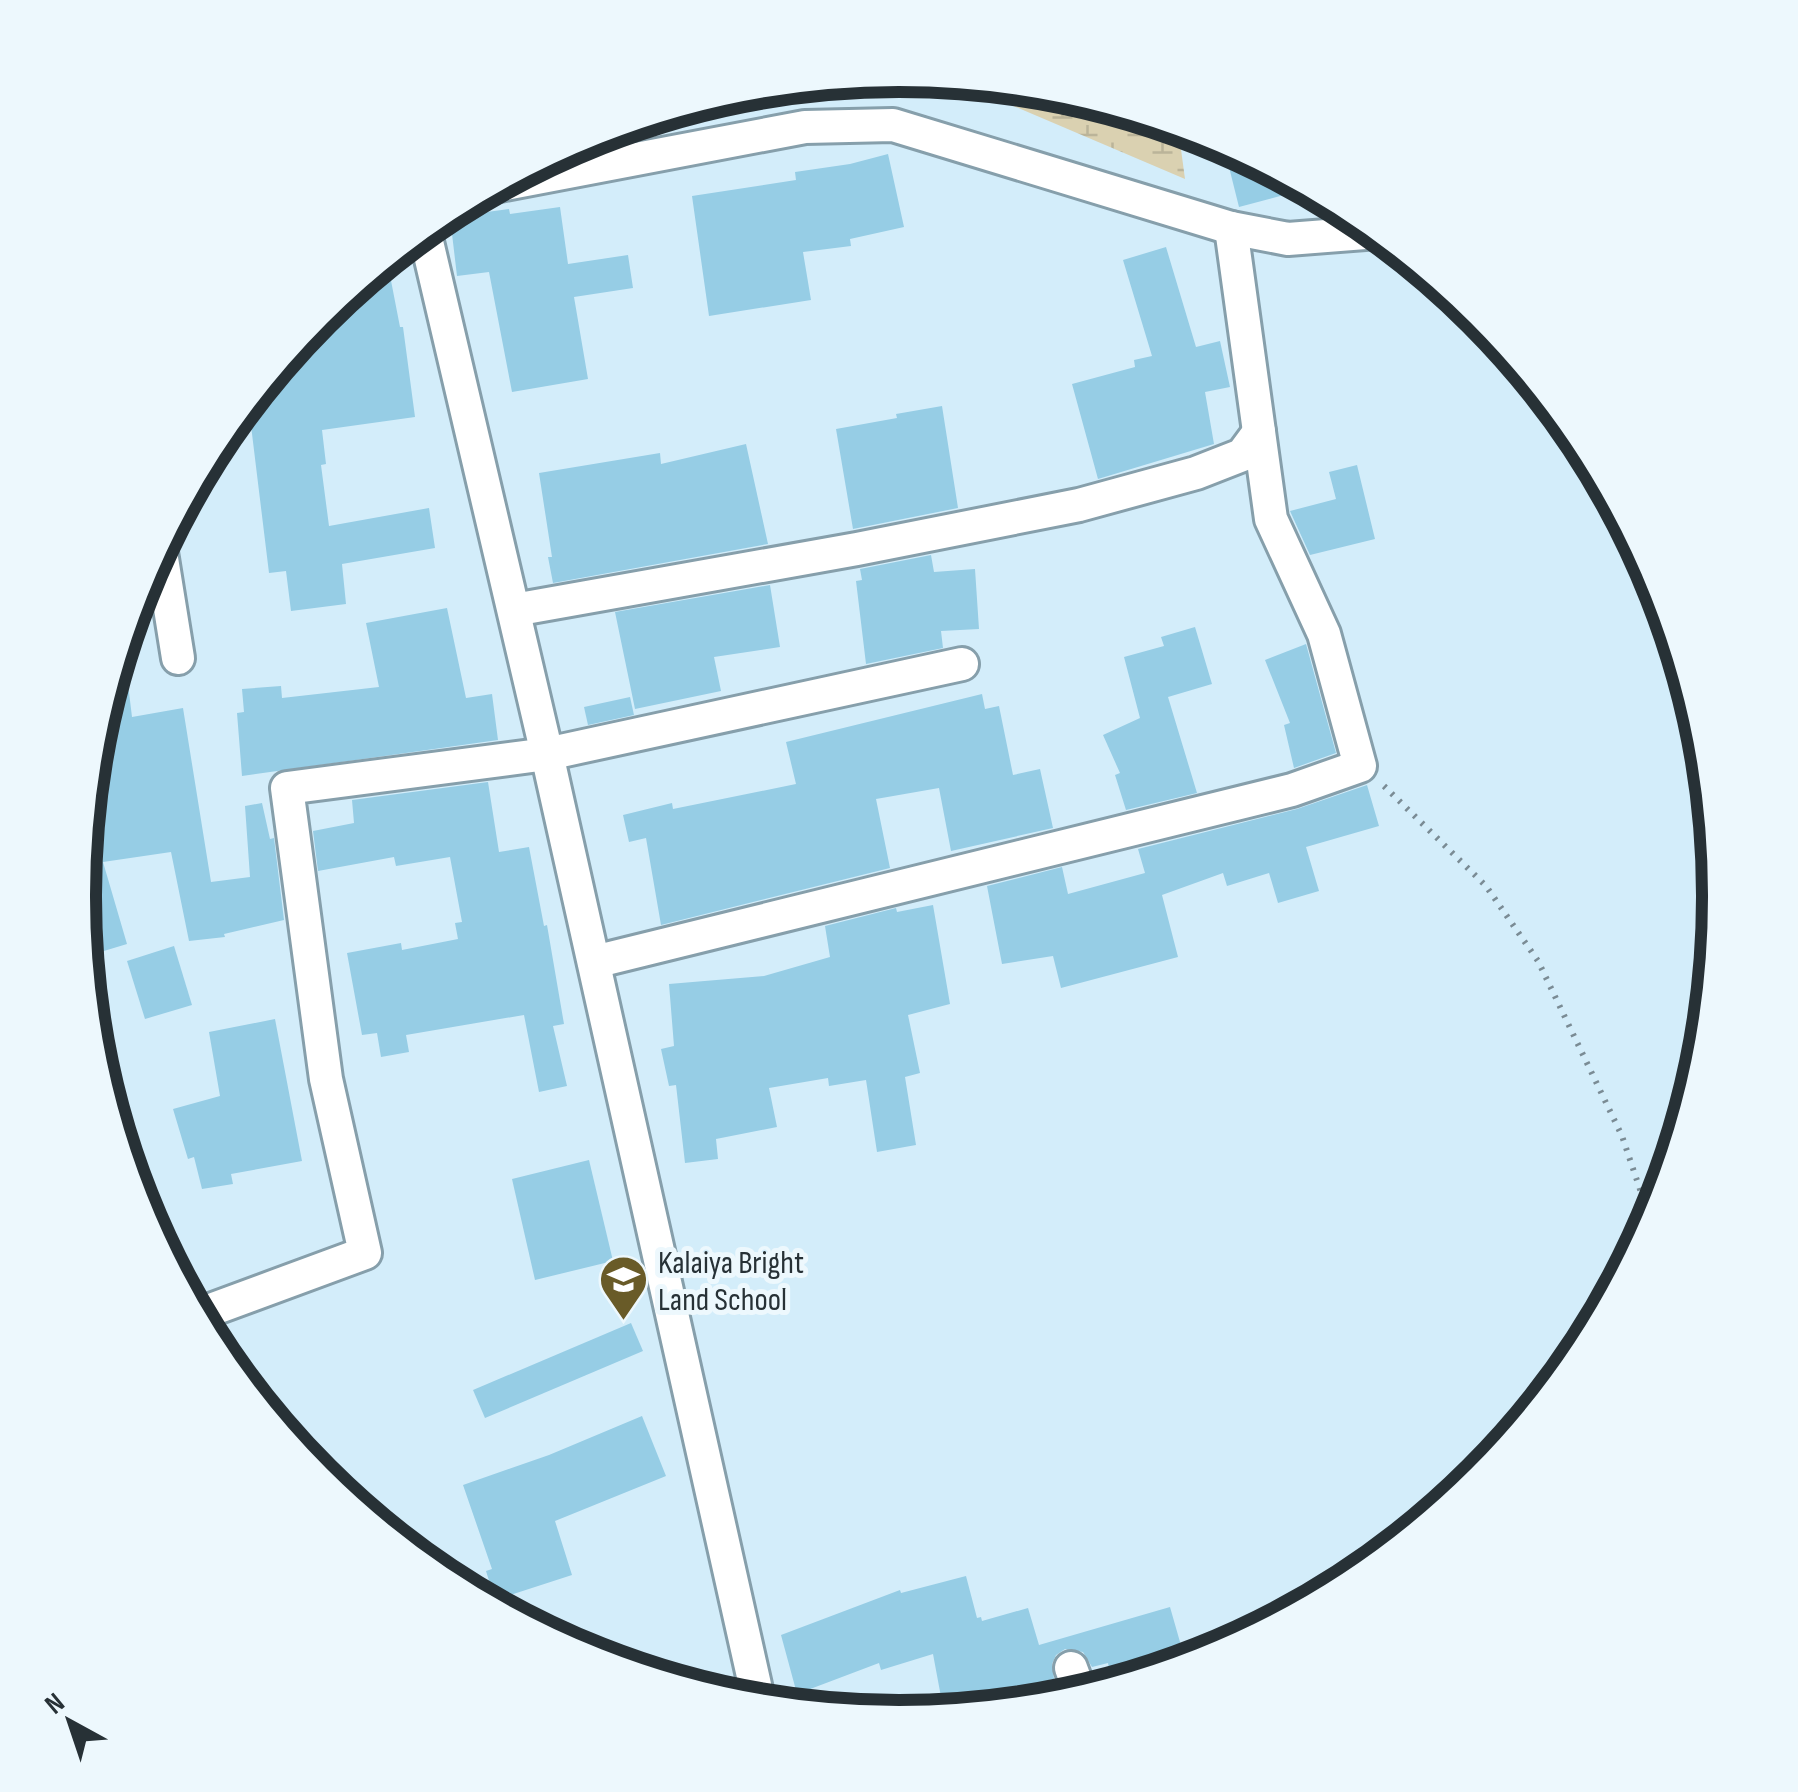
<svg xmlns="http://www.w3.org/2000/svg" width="1798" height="1792" viewBox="0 0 1798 1792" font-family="'Sofia Sans Condensed',sans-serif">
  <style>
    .wetland { fill: url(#wetland-marsh) }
    .building { fill: #96cde5 }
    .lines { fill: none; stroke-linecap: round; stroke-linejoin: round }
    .street-casing { stroke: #869fab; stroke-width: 38 }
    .path { stroke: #7a8b94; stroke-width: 6; stroke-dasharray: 2.5 8; stroke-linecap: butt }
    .street { stroke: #fff; stroke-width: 32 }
    .labels { text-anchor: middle; stroke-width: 10; stroke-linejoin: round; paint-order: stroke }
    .poi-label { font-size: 32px; fill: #273136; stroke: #edf8fd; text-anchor: start }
    .rim { fill: none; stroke: #273136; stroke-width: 12 }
  </style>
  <defs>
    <pattern id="wetland-marsh" width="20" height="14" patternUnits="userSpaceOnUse" patternTransform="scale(2.5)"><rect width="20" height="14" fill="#dad1b1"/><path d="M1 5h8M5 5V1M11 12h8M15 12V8" fill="none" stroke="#bbb499"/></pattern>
  </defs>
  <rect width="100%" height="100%" fill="#d3edfa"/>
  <polygon class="wetland" points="993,84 1060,91 1178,127 1185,179 997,99"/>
  <g class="building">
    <polygon points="1223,143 1279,172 1284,195 1239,207"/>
    <polygon points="888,154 904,227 850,239 851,246 803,252 811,300 709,316 692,196 796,180 795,172 850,164"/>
    <polygon points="560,207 568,264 628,255 633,288 574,297 588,379 512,392 489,272 457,276 450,217 509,209 510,214"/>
    <polygon points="1166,247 1196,347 1220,341 1230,387 1205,392 1214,444 1098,479 1072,384 1135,367 1134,360 1152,356 1123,260"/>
    <polygon points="387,260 400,327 403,327 415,417 322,430 326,464 321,465 329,526 429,508 435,548 342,564 346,604 291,611 286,571 269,573 248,401 318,316"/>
    <polygon points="942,406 958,508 853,529 836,429 897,418 896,414"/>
    <polygon points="746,444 768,544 553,583 548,557 552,557 539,473 660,453 661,464"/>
    <polygon points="1357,465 1375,539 1310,555 1290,511 1336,499 1329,472"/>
    <polygon points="931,555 934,572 975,569 979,629 941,631 943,648 866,664 856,581 862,580 860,569"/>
    <polygon points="770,585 780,647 714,657 721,691 635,709 615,612"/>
    <polygon points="447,608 466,698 492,694 498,740 242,776 237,713 244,712 242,689 281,686 282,698 379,687 366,623"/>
    <polygon points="1195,627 1212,684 1168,697 1197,793 1126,810 1115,775 1120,773 1103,735 1140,718 1124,657 1164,646 1161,637"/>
    <polygon points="1306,644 1336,753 1294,768 1284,725 1290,723 1265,660"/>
    <polygon points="112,676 127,676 132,717 183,708 211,882 250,877 245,806 262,803 270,839 274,838 284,920 224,934 225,937 189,941 171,852 103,862 127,944 84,957 78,895 94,735"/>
    <polygon points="982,694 985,709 999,706 1013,775 1040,769 1053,828 951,851 939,788 876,799 890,868 661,925 646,838 629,842 623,815 672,803 673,809 796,784 786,742"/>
    <polygon points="630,697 634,715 588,725 584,707"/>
    <polygon points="488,782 499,852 529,847 544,926 547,925 564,1024 553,1026 567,1086 539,1092 524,1015 406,1035 409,1052 381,1057 377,1033 362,1035 347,953 401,943 402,950 458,939 455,923 462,922 450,857 396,866 394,857 318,871 313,831 354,823 352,800"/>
    <polygon points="1367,785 1379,826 1306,847 1319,891 1278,903 1269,873 1227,886 1223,873 1162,895 1178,957 1061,988 1053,956 1002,964 987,886 1062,867 1068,894 1145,873 1138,849 1297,809"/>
    <polygon points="933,905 950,1004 908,1015 920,1073 905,1077 916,1145 877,1152 866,1080 829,1086 828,1078 769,1088 777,1127 716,1139 718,1159 685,1163 676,1085 669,1086 661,1049 674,1046 669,984 764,976 830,957 825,926 896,908 897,912"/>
    <polygon points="174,946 192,1005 145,1019 127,961"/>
    <polygon points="275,1019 302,1161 231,1174 233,1184 202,1189 194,1157 188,1159 173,1109 220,1096 209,1032"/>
    <polygon points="589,1160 613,1261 535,1280 512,1179"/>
    <polygon points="631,1323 643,1351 485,1418 473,1390"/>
    <polygon points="642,1416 666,1476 555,1521 572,1575 495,1600 486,1571 492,1569 463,1485 549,1455"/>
    <polygon points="966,1576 977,1618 981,1617 982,1621 1028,1608 1039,1645 1170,1607 1186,1663 1112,1685 1108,1663 1092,1667 1083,1652 1065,1649 1056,1655 1052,1664 1054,1679 1049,1680 1055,1702 944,1713 933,1654 881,1670 879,1663 797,1694 781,1635 900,1590 901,1593"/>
  </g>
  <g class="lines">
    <defs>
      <g id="street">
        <polyline points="494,186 805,127 893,125 1231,228 1288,239 1378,232"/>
        <polyline points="424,229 547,754 759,1703"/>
        <polyline points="160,546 178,658"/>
        <polyline points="514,610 857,549 1079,505 1196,473 1242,455 1259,432"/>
        <polyline points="594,962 1292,790 1360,766 1324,634 1271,519 1231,228"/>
        <polyline points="197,1315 365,1253 326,1079 287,788 547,754 962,664"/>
        <polyline points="1071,1668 1081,1695"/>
      </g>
    </defs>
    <use href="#street" class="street-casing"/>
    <polyline class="path" points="1384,786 1486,886 1538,961 1622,1136 1651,1222"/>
    <use href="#street" class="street"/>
  </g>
  <defs>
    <symbol id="school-pin" viewBox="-11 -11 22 30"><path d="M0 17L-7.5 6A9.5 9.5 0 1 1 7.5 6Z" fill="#695b28" stroke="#edf8fd"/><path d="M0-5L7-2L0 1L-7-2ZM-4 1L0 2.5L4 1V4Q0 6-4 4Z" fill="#fff"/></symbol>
  </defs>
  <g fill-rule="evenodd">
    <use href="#school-pin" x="596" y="1252" width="55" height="75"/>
  </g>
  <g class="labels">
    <g class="poi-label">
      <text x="658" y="1273">Kalaiya Bright<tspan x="658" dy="37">Land School</tspan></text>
    </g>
  </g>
  <path d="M0 0H1798V1792H0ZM899 92H899A803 803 0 0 1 1702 895V897A803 803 0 0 1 899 1700H899A803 803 0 0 1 96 897V895A803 803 0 0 1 899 92Z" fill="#edf8fd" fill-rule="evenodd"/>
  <path class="rim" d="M899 92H899A803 803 0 0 1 1702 895V897A803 803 0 0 1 899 1700H899A803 803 0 0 1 96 897V895A803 803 0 0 1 899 92Z"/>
  <g transform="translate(70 1722) rotate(320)" stroke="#edf8fd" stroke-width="8" paint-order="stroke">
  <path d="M0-8L18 38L0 25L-18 38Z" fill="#273136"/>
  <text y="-15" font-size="28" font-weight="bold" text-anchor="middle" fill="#273136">N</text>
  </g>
</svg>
